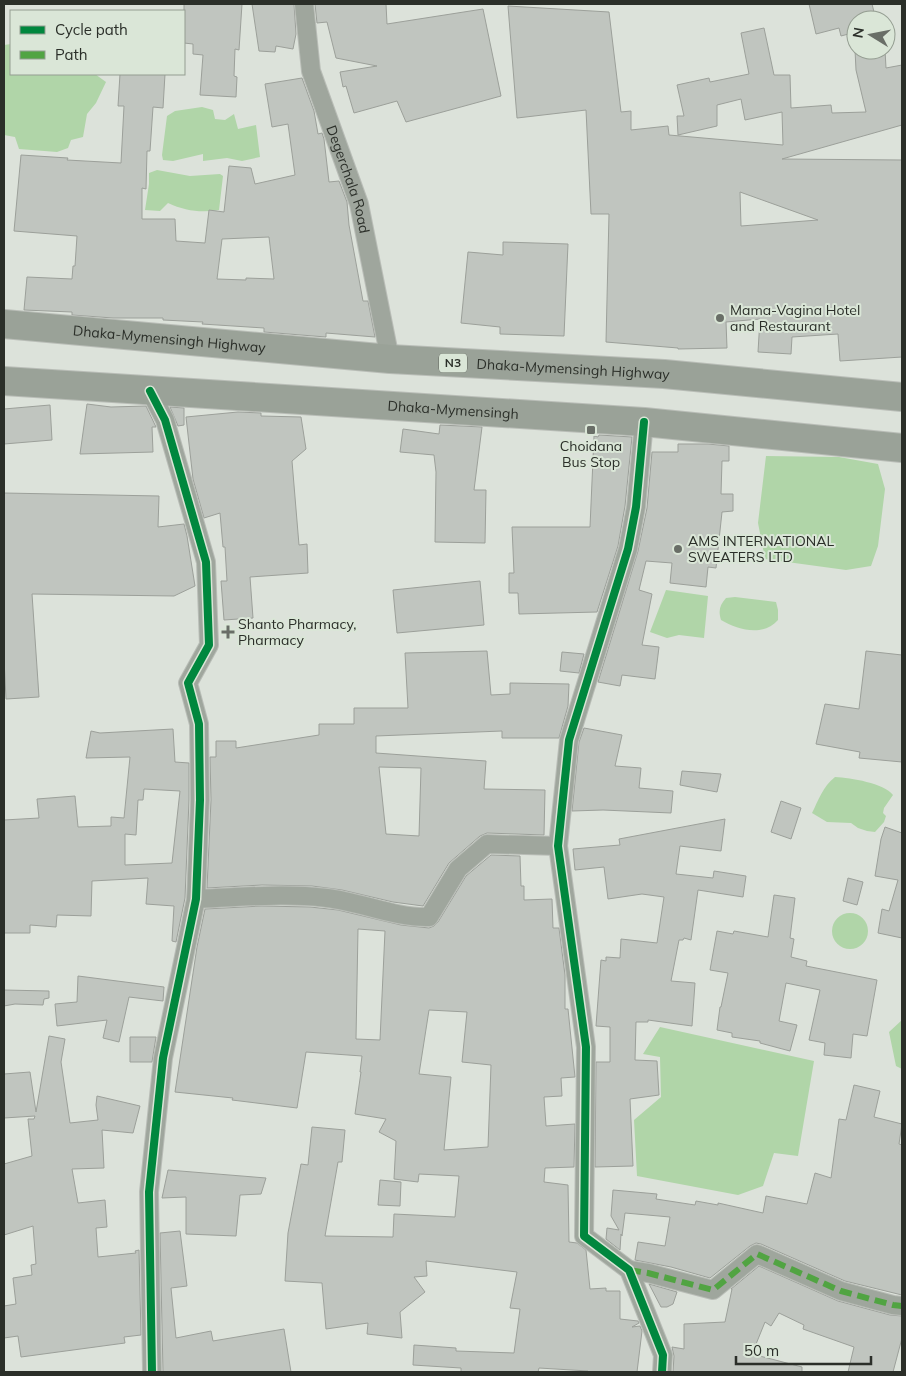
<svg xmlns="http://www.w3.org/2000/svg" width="906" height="1376" font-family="Mulish,sans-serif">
	<rect width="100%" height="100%" fill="#dce2da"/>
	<path fill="#b0d5a8" d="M11 44V74H95L106 82 96 103 87 114 83 137 71 140 68 148 57 152 19 149 15 137 4 135V45Z
		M202 107 213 110 215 119 225 120 234 114 238 129 256 125 260 157 242 161 227 158 203 161V154L173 161 163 160 162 155 167 116 175 111Z
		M157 170 190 176 220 174 223 176 219 210C201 213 185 211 168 203L160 211 145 210 149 184V173Z
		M766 456 839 457 878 464 885 489 878 546 871 566 846 570 765 559 758 523Z
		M666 590 708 596 704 638 679 635 667 638 650 632Z
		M735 597 776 602 778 610V620C763 637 738 630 721 620 718 610 720 605 726 598Z
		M835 777C851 778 884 783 893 795L884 808 883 813 886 816 884 822 875 832 867 831 858 828 851 823 827 822 812 813C818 801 823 786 835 777Z
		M832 931a18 18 0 1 1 36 0a18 18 0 1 1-36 0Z
		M902 1020V1069L896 1066 889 1032Z
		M660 1027 814 1061 798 1156 774 1153 763 1186 738 1195 637 1176 634 1120 661 1097 660 1057 643 1054Z"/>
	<path fill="#c0c5bf" stroke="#9ca09a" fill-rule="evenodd" d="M184 4H242L239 50 235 49 234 76 237 77 236 97 200 95 203 55 193 54V44L184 43Z
		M252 4H294L296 34 293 49 276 46 275 52 259 51Z
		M315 4H386L387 24 483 9 501 96 406 122 397 101 354 113 346 86 343 87 340 72 377 66 336 58 327 22 317 23Z
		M809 4H872L876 20H856V32L841 36 839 28 816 34Z
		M508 6 609 12 621 112 631 111V130L668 126 669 135 783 145 782 112 745 120 741 99 717 105V126L678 135 677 116H684L677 85 709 78 710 82 749 74 741 33 764 28 774 75H790L791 108 831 105 832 113 866 112 856 70 855 50H885L886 68 902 65V125L782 159 902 160V357L840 361 838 334 792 337 791 354 758 352 760 319 726 322 727 348 678 349V348L606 342 609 214H591L586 110 517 118ZM740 192 818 220 741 226Z
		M120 74H165L163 108 153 107 150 151H147L146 189 142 188V219H175L176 241 205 243 209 210 224 212 229 166 251 168 255 184 295 175 288 124 272 127 265 84 302 78 314 111 318 134 322 133 324 139 329 182 339 181 347 202 349 225 363 301H368L375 337 326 333V337L264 332V328L202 324 203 322 163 320V318H113L72 315V312L24 310 27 277 72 279 73 266H75L77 236 14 231 21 155 68 158 67 160 121 163 124 106H118ZM269 237 274 279 246 278V280L217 279 222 239Z
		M503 242 568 244 564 336 500 334V327L461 323 468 252 503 255Z
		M87 404 111 407 146 406 156 427H152L153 452 80 454Z
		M50 405 52 440 4 444V409Z
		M170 407 184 408V425L178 426Z
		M238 412 261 413V416L301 417 306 449 292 461 299 545 307 544 308 573 250 577 253 618 224 620 221 581H227L225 547H223L220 513 204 518 193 479 186 417Z
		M440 425 482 427 474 490H486L485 543 435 542 436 472 434 455 400 452 403 429 439 434Z
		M599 435 632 437 625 506 618 546 597 612 519 614 518 593H509V573H514L512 527H590L594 436 598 437Z
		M678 444H708L729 446V461H722L721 494H733V511L722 512 716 568 708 567 706 587 670 583 672 563 646 561 639 590 652 594 642 645 659 647 655 679 622 675 620 686 598 682 638 551 647 508 652 452H678Z
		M4 493 159 496 158 527 184 524 187 536 195 586 174 596 32 594 39 697 6 699 4 659Z
		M480 581 484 625 397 633 393 590Z
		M487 651 491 695 510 694V683L569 684 568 706 559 738H502V731L376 736V753L486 761 484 789 545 790 544 835 487 833 480 836 449 863 423 906 393 902 342 890 312 886 262 885 207 888 211 800 210 757H216V741H236V748L319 735V724H354V708H408L405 653ZM379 767 421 768 419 836 386 834Z
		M866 651 902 655V762L859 758 860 752 816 744 825 704 859 709Z
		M562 652 584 654 579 673 560 671Z
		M584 728 622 735 615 766 641 768 639 788 673 791 671 813 603 810 572 811 579 742Z
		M173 729 175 762 189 763V800L185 898 176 942 172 941 174 906 146 904 148 878 92 881 91 916 57 915 56 927 30 925V933H4V820L39 818 37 799 75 796 78 827 111 826V817L124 818 130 757 86 758 91 731 100 733ZM144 789 180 791 172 863 125 865V834L136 835 138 800H143Z
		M682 771 721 774 717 792 680 785Z
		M781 801 801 808 791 839 771 832Z
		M725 819 721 851 680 846 676 874 713 878 714 871 746 876 743 897 698 890 691 940 684 938 683 940H679L671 981 695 983 692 1026 648 1020V1022H636L635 1060 657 1061 659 1095 630 1099 633 1166 595 1167 596 1062H610V1027L596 1026 601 960 606 961V957L620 958 621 939 657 943 664 897 642 894 608 899 604 867 575 870 573 849 620 845 619 839Z
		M885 827 902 833V938L878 933 882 909 889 911 898 880 875 876 881 839Z
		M491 855 520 856 521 886H524V900L552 899 553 928H559L565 975V1009H568L575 1077 561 1078 562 1096 544 1097 546 1126 575 1124 574 1167 545 1168 544 1182 568 1185 569 1242 577 1243 586 1250 590 1289 606 1288V1291H620V1319L638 1321 639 1323 632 1327 640 1326 642 1331 637 1372H587L588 1371 539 1368 538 1372H461V1368L413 1365 414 1345 456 1348V1351L514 1353 520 1309 510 1308 517 1272 426 1261 427 1276 414 1277 425 1292 400 1312 402 1338 367 1334 368 1323 326 1329 322 1283 285 1281 288 1233 301 1164 308 1165 312 1127 345 1130 342 1162H338L325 1236 393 1237 394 1214 455 1217 459 1176 419 1174 418 1182 394 1179 396 1141 379 1132 386 1119 355 1114 361 1072H360L362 1056 306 1052 297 1108 232 1100 233 1098 175 1092 197 947 205 909 262 906 310 907 338 910 401 925 429 928 434 926 438 922 466 876ZM358 929 385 931 380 1040 356 1039ZM429 1010 467 1012 462 1062 491 1065 488 1147 444 1150 451 1077 419 1074Z
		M848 878 863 882 857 905 843 901Z
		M774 895 795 898 790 938 794 939 791 957 807 961 806 966 877 980 867 1036 853 1034 851 1058 824 1055 825 1043 809 1040 820 990 786 983 779 1021 797 1025 790 1051 760 1043V1041L732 1037V1033L717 1030 720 1007H721L728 973 710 970 717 931 733 934 734 931 768 937Z
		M78 976 164 987 163 1001 129 997 119 1042 103 1038 107 1020 57 1026 55 1004 77 1002Z
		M4 990 49 991V998L44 999 43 1005 15 1004 4 1006Z
		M49 1036 65 1039 61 1062 70 1123 98 1120 96 1105 97 1096 140 1106 133 1133 102 1130 104 1168 72 1169 78 1203 105 1200 107 1227 96 1228 98 1257 136 1253 135 1251 139 1250 141 1335 124 1337 125 1343 21 1357 18 1336 4 1338V1306L16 1304 13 1278 32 1275 31 1265 36 1264 33 1226 4 1235V1164L32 1156 28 1119H34L35 1116 4 1118V1074L30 1072 36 1112Z
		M130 1037H156L152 1062H130Z
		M854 1085 880 1091 874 1117 902 1124 899 1144 902 1145V1295L845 1281 761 1244 756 1243 750 1246 710 1278 671 1267 635 1260 638 1242 665 1246 670 1217 625 1213 622 1236 621 1234 620 1250 606 1239 607 1228 619 1230 611 1216 613 1190 657 1194 656 1199 695 1205 696 1201 718 1205V1203L763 1213 766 1196 807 1204 815 1173 831 1178 839 1119 846 1120Z
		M168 1170 266 1178 261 1194 240 1195 236 1236 186 1234V1197L162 1198Z
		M380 1180 401 1182 400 1206 378 1205Z
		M180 1231 187 1286 171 1288 176 1338 211 1331 213 1341 284 1329 291 1372H163L160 1233Z
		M759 1266 838 1301 890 1315 902 1316V1338L893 1372H848L854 1347 803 1329 804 1325 779 1313 771 1326 765 1322 752 1354 802 1367V1372H673L674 1356 672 1347 684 1349V1324L725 1322 732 1289H731Z
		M649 1284 677 1292 673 1304 667 1307H661Z"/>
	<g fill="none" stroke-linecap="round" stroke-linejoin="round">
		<g stroke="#b9bdb7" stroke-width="20">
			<g id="street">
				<path id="s1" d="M304 4 311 71 359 204 390 359"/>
				<path d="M150 391 165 420 206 562 209 645 188 683 199 724 200 800 196 899 163 1058 149 1192 152 1372"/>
				<path d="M644 422 636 507 628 549 569 740 558 846 586 1047 584 1236 629 1270 663 1355 662 1372"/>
				<path d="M196 899C240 897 284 893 327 898 361 902 395 918 429 917L458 869 487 844 558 846"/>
				<path d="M629 1270 648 1273 713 1290 757 1254 841 1291 893 1305 902 1306"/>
			</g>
		</g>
		<g stroke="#b9bdb7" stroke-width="30">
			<g id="highway">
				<path id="s2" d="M4 324 390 359 664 374 902 397"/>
				<path id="s3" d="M4 381 644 422 902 448"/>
			</g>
		</g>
		<use href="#street" stroke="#9fa69d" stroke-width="18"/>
		<use href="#highway" stroke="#9aa298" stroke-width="28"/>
		<path stroke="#51a442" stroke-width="6" stroke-dasharray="12 6" stroke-linecap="butt" d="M629 1270 648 1273 713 1290 757 1254 841 1291 893 1305 902 1306"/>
		<g stroke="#dae6d7" stroke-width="11">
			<path id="cycleway" d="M150 391 165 420 206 562 209 645 188 683 199 724 200 800 196 899 163 1058 149 1192 152 1372
				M644 422 636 507 628 549 569 740 558 846 586 1047 584 1236 629 1270 663 1355 662 1372"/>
		</g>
		<use href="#cycleway" stroke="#00873e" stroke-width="8"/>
	</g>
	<g fill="#696e67" stroke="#dae6d7" stroke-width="2">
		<circle cx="720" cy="318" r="5"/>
		<rect x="586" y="425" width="10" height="10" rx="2.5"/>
		<circle cx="678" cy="549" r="5"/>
		<path d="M225.5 624.5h5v5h5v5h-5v5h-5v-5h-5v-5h5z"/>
	</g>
	<g text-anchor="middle" stroke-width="4" stroke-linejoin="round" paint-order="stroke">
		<rect fill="#dae6d7" stroke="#60665d" stroke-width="1" x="439" y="353.5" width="28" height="19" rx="4"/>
		<g font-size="12" font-weight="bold" fill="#2b2f29">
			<text x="453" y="367">N3</text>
		</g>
		<g font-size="14" fill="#2b2f29" stroke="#dae6d7">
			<text dy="5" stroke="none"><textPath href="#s1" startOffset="182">Degerchala Road</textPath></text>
			<text dy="5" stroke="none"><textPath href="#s2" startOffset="166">Dhaka-Mymensingh Highway</textPath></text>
			<text dy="5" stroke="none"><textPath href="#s2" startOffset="571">Dhaka-Mymensingh Highway</textPath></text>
			<text dy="5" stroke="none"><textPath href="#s3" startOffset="450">Dhaka-Mymensingh</textPath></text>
		</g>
		<g font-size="14" fill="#2b2f29" stroke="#dae6d7" text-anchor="start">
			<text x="730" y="315">Mama-Vagina Hotel<tspan x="730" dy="16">and Restaurant</tspan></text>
			<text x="591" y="451" text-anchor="middle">Choidana<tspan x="591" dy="16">Bus Stop</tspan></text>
			<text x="688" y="546">AMS INTERNATIONAL<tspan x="688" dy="16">SWEATERS LTD</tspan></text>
			<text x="238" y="629">Shanto Pharmacy,<tspan x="238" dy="16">Pharmacy</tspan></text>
		</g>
	</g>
	<rect width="906" height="1376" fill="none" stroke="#2b2f29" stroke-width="10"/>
	<rect x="10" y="10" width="175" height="65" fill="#dae6d7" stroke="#949d91"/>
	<rect x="20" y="26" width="25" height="8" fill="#00873e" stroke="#949d91"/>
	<text x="55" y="35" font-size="15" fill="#2b2f29">Cycle path</text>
	<rect x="20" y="51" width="25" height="8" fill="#51a442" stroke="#949d91"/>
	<text x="55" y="60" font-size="15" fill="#2b2f29">Path</text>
	<g transform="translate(871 35) rotate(280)"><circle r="24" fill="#dae6d7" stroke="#949d91"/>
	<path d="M0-4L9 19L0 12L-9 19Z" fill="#696e67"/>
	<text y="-8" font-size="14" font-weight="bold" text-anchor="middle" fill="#2b2f29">N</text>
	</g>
	<path d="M736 1356v8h135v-8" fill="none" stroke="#2b2f29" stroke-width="2.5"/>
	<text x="744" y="1356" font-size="15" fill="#2b2f29" stroke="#dae6d7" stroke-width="4" paint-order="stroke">50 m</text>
</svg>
